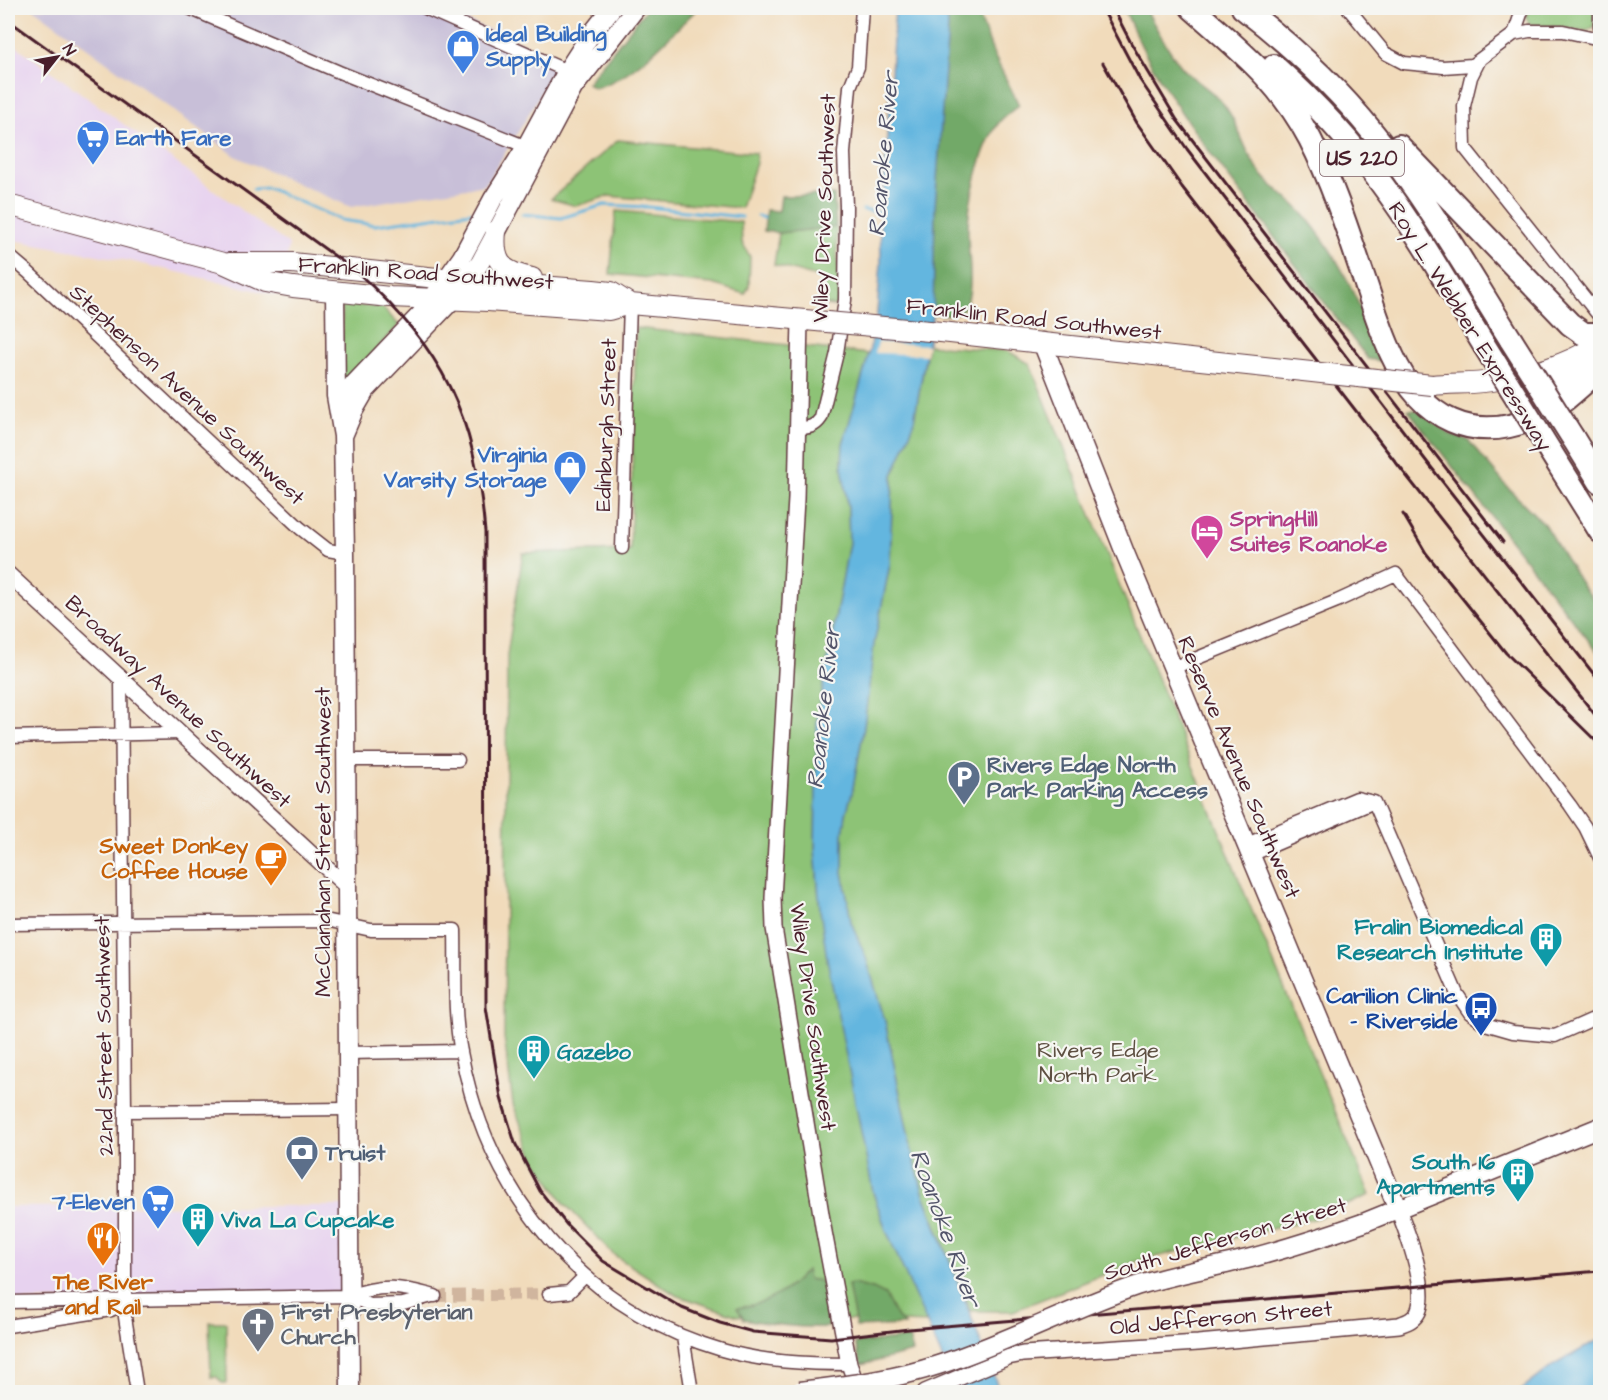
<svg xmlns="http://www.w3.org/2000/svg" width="1608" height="1400" font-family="'Architects Daughter',sans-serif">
	<rect width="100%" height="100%" fill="#f6f6f2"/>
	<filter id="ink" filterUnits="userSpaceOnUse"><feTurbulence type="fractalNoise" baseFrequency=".0167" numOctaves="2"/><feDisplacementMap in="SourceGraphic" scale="12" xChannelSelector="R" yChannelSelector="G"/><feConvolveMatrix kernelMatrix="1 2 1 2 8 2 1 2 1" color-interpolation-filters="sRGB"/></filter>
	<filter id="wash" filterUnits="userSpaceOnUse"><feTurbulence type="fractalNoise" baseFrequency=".008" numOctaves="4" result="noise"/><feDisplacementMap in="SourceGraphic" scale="24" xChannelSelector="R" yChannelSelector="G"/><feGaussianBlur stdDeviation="1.35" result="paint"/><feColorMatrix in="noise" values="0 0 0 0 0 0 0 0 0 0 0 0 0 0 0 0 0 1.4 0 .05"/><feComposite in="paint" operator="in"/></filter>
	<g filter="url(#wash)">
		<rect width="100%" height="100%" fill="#f1dbbb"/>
		<path fill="#e7d2ef" d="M8 40 289 245 280 296 130 261 8 239Z
			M348 1206 349 1296 8 1301V1207Z"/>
		<path fill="#c8bfd8" d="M33 8H437L560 59 523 124 485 185 351 207 237 157Z"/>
		<path fill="#8dc376" stroke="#6c7150" stroke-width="1.5" d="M1530 8H1595L1594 27 1587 31 1529 24 1526 17Z
			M618 140 756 153V163L741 208 608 196 576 206 551 199Z
			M616 211 741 222 742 242 750 257 749 286 745 294 712 284 610 274Z
			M836 227 840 307 821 304 824 279 774 265 779 233Z
			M342 305 382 307 399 325 343 386Z
			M636 328 869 354 843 444 842 466 848 507 849 543 817 720 815 849 820 910 873 1192 886 1230 927 1323 738 1316 676 1295 614 1255 565 1204 534 1158 513 1104 504 1037 507 655 523 553 630 550Z
			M928 345 1008 351 1030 364 1233 865 1370 1195 1317 1218 1135 1262 1013 1311H970L923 1192 911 1148 885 1021 866 958 851 922 843 872V835L846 814 852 793 864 727 874 644 890 564 893 475 913 426Z
			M209 1322H226L227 1383H222L217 1377H211Z"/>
		<path fill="#72a967" stroke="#5e6449" stroke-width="1.5" d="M647 8H698C671 35 631 80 594 88L587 83Z
			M947 8H976L994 55 1019 105C1013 110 1006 115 1001 120 981 144 967 204 968 235 968 252 975 295 964 308 956 317 944 315 933 314L935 207 948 27Z
			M1124 8H1145C1156 27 1167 49 1181 66 1191 79 1208 87 1219 99 1239 120 1242 149 1259 171 1271 188 1291 199 1305 216 1342 259 1362 308 1381 361L1368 359C1327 306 1286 253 1246 200 1200 140 1152 78 1124 8Z
			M834 195 836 227 779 233 764 231 766 210 779 211 781 196Z
			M1408 410H1416L1450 434 1468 440 1509 489 1544 524 1583 587 1600 606V655Z
			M806 1270 808 1279 821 1281 829 1327C800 1328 772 1325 744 1319L737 1308C766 1304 787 1293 806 1270Z
			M853 1284 873 1289 885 1295 897 1318 905 1325 856 1327 848 1285Z
			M909 1338 913 1352 861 1365 855 1343Z"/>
		<path fill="#63b6df" stroke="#566a85" stroke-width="1.5" d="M895 8H947L948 27 935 207 933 314 913 426 893 475 890 564 874 644 864 727 852 793 846 814 843 835V872L851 922 866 958 885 1021 911 1148 923 1192 1000 1392H957L886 1230 873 1192 827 959 820 910 815 849 817 720 849 543 848 507 842 466 843 444 865 368 876 324 881 263 880 212 883 202Z
			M1600 1339V1392H1519L1554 1365Z"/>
		<path fill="#f1dbbb" d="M878 342 928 345 926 355 875 353Z"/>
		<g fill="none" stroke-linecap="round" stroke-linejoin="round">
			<path stroke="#63b6df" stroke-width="3" d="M253 189 268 188 341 220 375 225 471 212
				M863 210 882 213
				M522 214 561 218 604 205 648 207 742 217
				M757 216 764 218"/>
		</g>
	</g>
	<g filter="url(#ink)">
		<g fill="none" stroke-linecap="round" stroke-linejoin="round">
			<path stroke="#d0b59e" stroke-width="12" stroke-dasharray="12 6" stroke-linecap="butt" d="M435 1296 549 1294"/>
			<g stroke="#633b41" stroke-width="15">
				<path id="minor" d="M189 8 339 72 532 149
					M425 8 567 71 572 76
					M1348 8 1385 53 1404 63 1425 65 1443 67 1472 65 1514 34 1529 31H1563L1600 39
					M1600 8V27
					M1514 34 1523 8
					M1479 61 1471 77 1464 106 1465 148 1600 317
					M8 255 28 272 300 528 328 550 345 553
					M798 428C808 428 815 427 821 418L837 353 845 300 846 207 844 153 850 87 858 67 862 8
					M622 548 630 304
					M1173 668 1337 601 1396 574 1570 805 1585 827 1600 858
					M121 678 125 1111V1317L137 1392
					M8 737 180 733
					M345 760H458
					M1374 802 1457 994 1470 1013 1485 1024 1513 1032 1555 1036 1600 1016
					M1247 844 1357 798 1374 802
					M1251 855 1374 802
					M8 924 330 921 371 930H455C456 970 453 1013 461 1052 488 1195 582 1309 722 1350 763 1362 806 1364 849 1364
					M347 1053 461 1051
					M125 1111 348 1109
					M549 1294 569 1292 585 1276
					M349 1296 370 1305 403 1304 432 1296
					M8 1302 349 1296C382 1283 402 1287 435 1296
					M8 1326 111 1310 121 1305 126 1299
					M683 1337 692 1392"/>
			</g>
			<g stroke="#633b41" stroke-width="18">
				<path id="tertiary" d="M800 320 796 499 773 898 774 928 824 1232 849 1364 859 1392
					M8 574 346 886
					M925 1392 1008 1357 1023 1354 1198 1343 1399 1325C1407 1322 1414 1320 1418 1312 1429 1289 1407 1232 1398 1209"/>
			</g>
			<g stroke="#633b41" stroke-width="21">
				<path id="secondary" d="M335 293 336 396 343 436 345 553 350 1392
					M1042 342 1125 553 1398 1209
					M345 416 346 396 354 384 423 312 462 257 493 199 526 147 567 71 589 37 612 8
					M343 436 354 410 365 391 453 299 480 263 573 88 636 8
					M1363 1223 1600 1127"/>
			</g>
			<g stroke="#633b41" stroke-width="22">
				<path id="primary" d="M8 205 223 263 265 282 293 287 390 297 488 301 609 310 630 304 827 322
					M496 231C493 263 501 271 532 278
					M229 263H292L447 279 593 290 611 292 630 304
					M941 332 1154 355
					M1432 385C1452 383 1473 384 1492 381 1532 375 1566 365 1600 344
					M1527 388 1565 379 1600 362"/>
			</g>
			<g stroke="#633b41" stroke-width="26">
				<path id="motorway" d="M1192 8C1239 50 1279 80 1310 139 1331 180 1346 225 1361 270 1371 298 1379 328 1392 355 1421 419 1473 446 1539 416 1560 407 1582 384 1600 369
					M1243 8C1291 45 1336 86 1374 134 1426 198 1467 270 1511 340
					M1274 66C1313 101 1350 140 1381 183 1419 234 1451 291 1484 345
					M1399 146 1570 324 1584 334H1600
					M1573 438 1600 482
					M1550 451 1600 531"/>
			</g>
			<use href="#minor" stroke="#fff" stroke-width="12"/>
			<use href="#tertiary" stroke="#fff" stroke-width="15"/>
			<use href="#secondary" stroke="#fff" stroke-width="18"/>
			<use href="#primary" stroke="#fff" stroke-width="20"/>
			<use href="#motorway" stroke="#fff" stroke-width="22"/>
			<path stroke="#4a1f2b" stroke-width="3" d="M1102 8 1140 80 1187 149 1427 462 1600 682
				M1113 8 1131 43 1177 120 1503 542
				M8 20 357 272C444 350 475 415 485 532L486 1007 501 1098 515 1143 540 1191 567 1225 603 1261 682 1308 720 1323 753 1332 831 1338 909 1329 1600 1271
				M1103 63 1137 123 1182 187 1398 465 1600 721
				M1403 514 1426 553 1506 653 1600 745"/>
			<g stroke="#633b41" stroke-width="21" stroke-linecap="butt">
				<path id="secondary-bridge" d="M800 1391C846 1385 894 1380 938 1365 1006 1343 1069 1309 1136 1286 1174 1274 1212 1268 1251 1258 1289 1248 1326 1236 1363 1223"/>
			</g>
			<g stroke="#633b41" stroke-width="22" stroke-linecap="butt">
				<path id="primary-bridge" d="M827 322 941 332
					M1154 355 1432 385"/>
			</g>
			<g stroke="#633b41" stroke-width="26" stroke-linecap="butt">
				<path id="motorway-bridge" d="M1511 340 1573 438
					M1484 345 1550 451"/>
			</g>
			<use href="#secondary-bridge" stroke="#fff" stroke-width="18"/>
			<use href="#primary-bridge" stroke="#fff" stroke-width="20"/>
			<use href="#motorway-bridge" stroke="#fff" stroke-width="22"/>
		</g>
	</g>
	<defs>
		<g id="shop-pin" transform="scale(1.725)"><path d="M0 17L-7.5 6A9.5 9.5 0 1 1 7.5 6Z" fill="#3f7fe0" stroke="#f6f6f2"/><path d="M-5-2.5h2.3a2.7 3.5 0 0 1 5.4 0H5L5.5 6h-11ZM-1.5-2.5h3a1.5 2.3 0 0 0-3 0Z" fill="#fff"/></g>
		<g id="supermarket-pin" transform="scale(1.725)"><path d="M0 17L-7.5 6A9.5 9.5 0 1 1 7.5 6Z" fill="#3f7fe0" stroke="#f6f6f2"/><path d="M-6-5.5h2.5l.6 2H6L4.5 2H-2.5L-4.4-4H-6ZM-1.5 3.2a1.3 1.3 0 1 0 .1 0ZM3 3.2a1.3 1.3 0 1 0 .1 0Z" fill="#fff"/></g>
		<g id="hotel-pin" transform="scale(1.725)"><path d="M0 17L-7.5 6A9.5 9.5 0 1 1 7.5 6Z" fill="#d1479c" stroke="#f6f6f2"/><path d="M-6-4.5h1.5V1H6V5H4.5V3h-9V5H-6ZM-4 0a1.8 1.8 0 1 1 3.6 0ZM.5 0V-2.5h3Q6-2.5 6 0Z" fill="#fff"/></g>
		<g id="parking-pin" transform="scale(1.725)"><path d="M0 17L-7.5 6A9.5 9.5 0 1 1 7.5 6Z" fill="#5c6f8a" stroke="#f6f6f2"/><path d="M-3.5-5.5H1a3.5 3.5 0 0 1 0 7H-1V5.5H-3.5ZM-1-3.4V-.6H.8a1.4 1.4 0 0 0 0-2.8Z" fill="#fff"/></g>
		<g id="cafe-pin" transform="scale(1.725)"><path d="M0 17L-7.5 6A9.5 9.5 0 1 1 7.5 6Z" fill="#e8710a" stroke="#f6f6f2"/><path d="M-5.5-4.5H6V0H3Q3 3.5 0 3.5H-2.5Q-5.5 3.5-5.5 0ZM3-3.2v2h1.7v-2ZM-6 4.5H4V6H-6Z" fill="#fff"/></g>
		<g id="building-pin" transform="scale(1.725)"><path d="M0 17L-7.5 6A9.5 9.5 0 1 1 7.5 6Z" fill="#0f9aa8" stroke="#f6f6f2"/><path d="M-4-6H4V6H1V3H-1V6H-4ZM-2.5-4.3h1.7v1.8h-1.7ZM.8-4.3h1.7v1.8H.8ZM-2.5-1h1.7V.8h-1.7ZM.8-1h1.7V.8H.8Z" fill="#fff"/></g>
		<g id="bus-pin" transform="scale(1.725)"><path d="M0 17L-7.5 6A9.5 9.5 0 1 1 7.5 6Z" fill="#1a4fb4" stroke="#f6f6f2"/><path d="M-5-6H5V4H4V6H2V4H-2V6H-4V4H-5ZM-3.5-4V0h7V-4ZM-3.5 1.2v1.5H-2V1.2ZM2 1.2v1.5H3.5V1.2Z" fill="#fff"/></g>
		<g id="bank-pin" transform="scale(1.725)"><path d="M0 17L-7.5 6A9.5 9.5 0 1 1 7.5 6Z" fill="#5c6f8a" stroke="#f6f6f2"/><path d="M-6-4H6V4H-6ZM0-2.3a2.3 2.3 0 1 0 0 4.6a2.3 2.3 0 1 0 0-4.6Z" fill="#fff"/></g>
		<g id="restaurant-pin" transform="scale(1.725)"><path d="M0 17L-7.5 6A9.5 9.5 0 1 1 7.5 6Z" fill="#e8710a" stroke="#f6f6f2"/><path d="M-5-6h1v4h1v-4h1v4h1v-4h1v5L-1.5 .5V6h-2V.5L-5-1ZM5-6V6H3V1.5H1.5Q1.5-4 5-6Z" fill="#fff"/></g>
		<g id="church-pin" transform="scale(1.725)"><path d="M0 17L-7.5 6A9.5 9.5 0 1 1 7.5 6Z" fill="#6b7280" stroke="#f6f6f2"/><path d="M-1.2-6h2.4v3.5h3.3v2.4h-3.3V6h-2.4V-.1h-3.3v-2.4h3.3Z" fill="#fff"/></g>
	</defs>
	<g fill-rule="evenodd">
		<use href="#shop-pin" x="463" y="46"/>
		<use href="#supermarket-pin" x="93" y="137"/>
		<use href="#shop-pin" x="570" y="467"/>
		<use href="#hotel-pin" x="1207" y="531"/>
		<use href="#parking-pin" x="964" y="777"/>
		<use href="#cafe-pin" x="271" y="858"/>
		<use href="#building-pin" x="1546" y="939"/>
		<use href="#bus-pin" x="1481" y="1008"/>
		<use href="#building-pin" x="534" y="1051"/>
		<use href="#bank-pin" x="302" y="1152"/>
		<use href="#building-pin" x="1518" y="1174"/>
		<use href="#supermarket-pin" x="158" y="1201"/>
		<use href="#building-pin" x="198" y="1219"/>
		<use href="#restaurant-pin" x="103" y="1238"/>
		<use href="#church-pin" x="258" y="1324"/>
	</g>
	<g text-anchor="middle" stroke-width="4.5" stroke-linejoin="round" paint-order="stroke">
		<rect fill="#f6f6f2" stroke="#7e6067" stroke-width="1.5" x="1320" y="140" width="84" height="36" rx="4.5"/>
		<g font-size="21" font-weight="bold" fill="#4a1f2b">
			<text x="1362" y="165">US 220</text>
		</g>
		<g font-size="22" font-weight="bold" fill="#366cbe" stroke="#f6f6f2" text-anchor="start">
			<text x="486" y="41">Ideal Building<tspan x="486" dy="25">Supply</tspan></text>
			<text x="116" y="145">Earth Fare</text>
			<text x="547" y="462" text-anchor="end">Virginia<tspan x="547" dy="25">Varsity Storage</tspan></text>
			<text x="135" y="1209" text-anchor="end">7-Eleven</text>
		</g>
		<g font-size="22" fill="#4a1f2b" stroke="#f6f6f2">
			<text transform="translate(823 208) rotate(-88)" y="8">Wiley Drive Southwest</text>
			<text transform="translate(426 272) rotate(4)" y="8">Franklin Road Southwest</text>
			<text transform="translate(1034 318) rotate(6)" y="8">Franklin Road Southwest</text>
			<text transform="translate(1471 326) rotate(58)" y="8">Roy L. Webber Expressway</text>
			<text transform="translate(188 394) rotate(43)" y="8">Stephenson Avenue Southwest</text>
			<text transform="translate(605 425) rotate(-88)" y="8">Edinburgh Street</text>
			<text transform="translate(179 701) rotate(43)" y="8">Broadway Avenue Southwest</text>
			<text transform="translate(1240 767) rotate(67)" y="8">Reserve Avenue Southwest</text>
			<text transform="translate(322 842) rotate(-90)" y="8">McClanahan Street Southwest</text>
			<text transform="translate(814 1017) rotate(82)" y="8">Wiley Drive Southwest</text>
			<text transform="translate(103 1036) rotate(-91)" y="8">22nd Street Southwest</text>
			<text transform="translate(1225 1238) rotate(-16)" y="8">South Jefferson Street</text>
			<text transform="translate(1221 1317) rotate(-5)" y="8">Old Jefferson Street</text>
		</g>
		<g font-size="22" font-weight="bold" fill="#b23c85" stroke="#f6f6f2" text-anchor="start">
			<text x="1230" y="526">SpringHill<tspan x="1230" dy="25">Suites Roanoke</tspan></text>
		</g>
		<g font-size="22" font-weight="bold" fill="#4e5e75" stroke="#f6f6f2" text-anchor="start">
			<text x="987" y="772">Rivers Edge North<tspan x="987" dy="25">Park Parking Access</tspan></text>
			<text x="325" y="1160">Truist</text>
		</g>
		<g font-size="22" font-weight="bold" fill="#c56008" stroke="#f6f6f2" text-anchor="end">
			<text x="248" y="853">Sweet Donkey<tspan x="248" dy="25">Coffee House</tspan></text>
			<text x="103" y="1289" text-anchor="middle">The River<tspan x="103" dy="25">and Rail</tspan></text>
		</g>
		<g font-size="22" font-weight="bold" fill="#0d838f" stroke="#f6f6f2" text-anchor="end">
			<text x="1523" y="934">Fralin Biomedical<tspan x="1523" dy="25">Research Institute</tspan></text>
			<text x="557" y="1059" text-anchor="start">Gazebo</text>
			<text x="1495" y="1169">South 16<tspan x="1495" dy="25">Apartments</tspan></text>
			<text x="221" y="1227" text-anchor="start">Viva La Cupcake</text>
		</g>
		<g font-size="22" font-weight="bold" fill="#164399" stroke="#f6f6f2" text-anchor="end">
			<text x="1458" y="1003">Carilion Clinic<tspan x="1458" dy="25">- Riverside</tspan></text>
		</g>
		<g font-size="22" fill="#5e5042" stroke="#f6f6f2">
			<text x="1098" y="1057">Rivers Edge<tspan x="1098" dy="25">North Park</tspan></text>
		</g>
		<g font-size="22" font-weight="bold" fill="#5b616d" stroke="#f6f6f2" text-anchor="start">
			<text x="281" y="1319">First Presbyterian<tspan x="281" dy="25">Church</tspan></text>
		</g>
		<g font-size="24" font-style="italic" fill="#53546a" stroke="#f6f6f2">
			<text transform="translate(883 154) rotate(-85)" y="8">Roanoke River</text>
			<text transform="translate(823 706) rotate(-84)" y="8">Roanoke River</text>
			<text transform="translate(946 1228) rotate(70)" y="8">Roanoke River</text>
		</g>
	</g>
	<rect width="1608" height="1400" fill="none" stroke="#f6f6f2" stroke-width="30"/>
	<g transform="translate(57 57) rotate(59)" stroke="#f6f6f2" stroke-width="4.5" paint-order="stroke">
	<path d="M0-4.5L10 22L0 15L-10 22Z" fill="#4a1f2b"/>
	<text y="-9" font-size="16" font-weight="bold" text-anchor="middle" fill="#4a1f2b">N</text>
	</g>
</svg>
